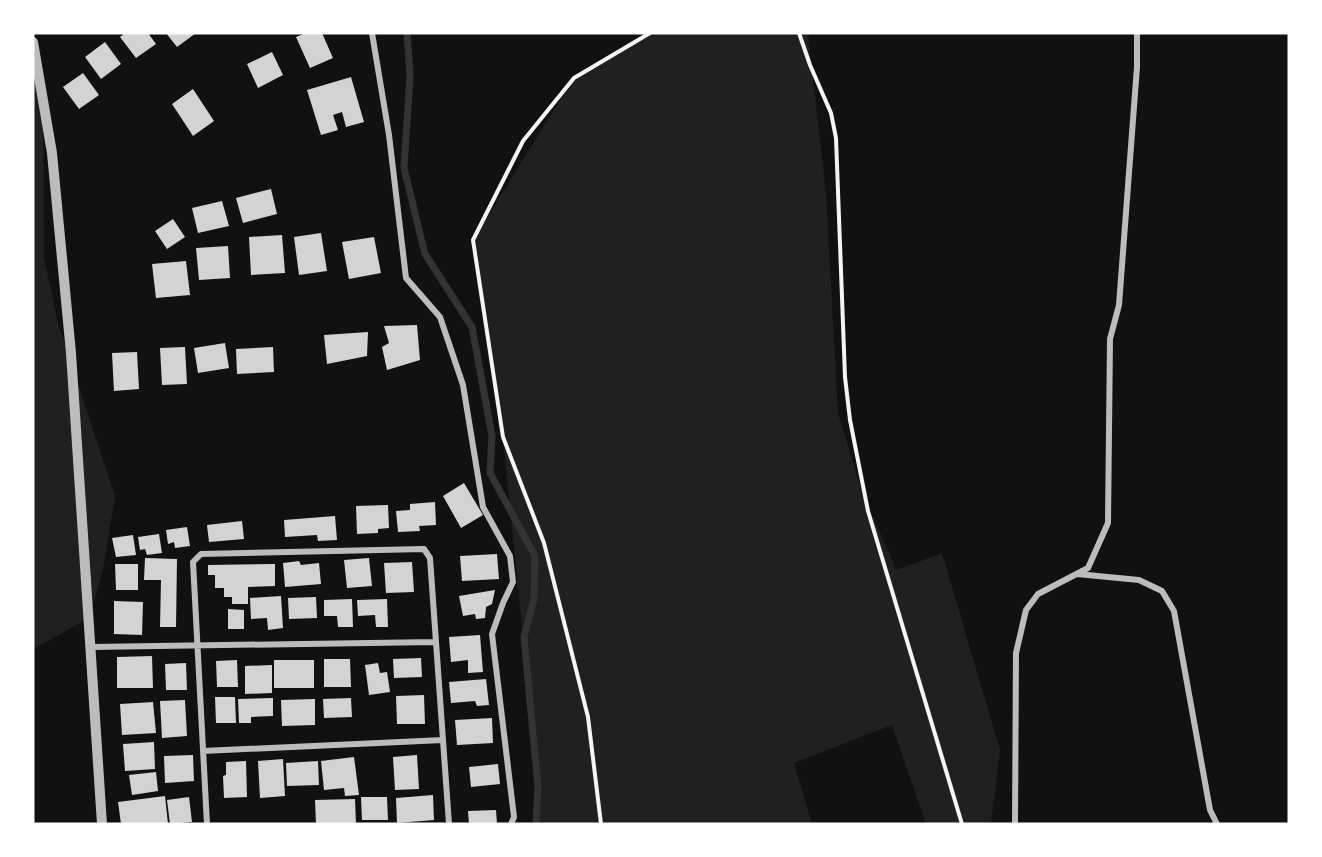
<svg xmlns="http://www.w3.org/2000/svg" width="1322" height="857" font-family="'Times New Roman',serif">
	<rect width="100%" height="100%" fill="#111"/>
	<path fill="#202020" d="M650 33H808L826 193 838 413 864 498 897 570 942 553 1000 750 991 824H926L892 725 794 763 812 824H537L538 787 503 438 473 240 574 78Z
		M33 59 43 94 44 257 58 324 115 496 103 569 89 618 33 649Z"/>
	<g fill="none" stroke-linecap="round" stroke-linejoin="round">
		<path stroke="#333" stroke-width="7" d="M407 33 410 76 404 168 425 254 472 327 492 436 490 473 535 556 534 599 524 637 538 787 536 824"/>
	</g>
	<path fill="#d3d3d3" d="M125 33H148L156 44 136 58 120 37Z
		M166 33H196L177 47Z
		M306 33H322L333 58 310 68 296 37Z
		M105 42 121 64 101 79 85 57Z
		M272 52 283 75 258 88 247 64Z
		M83 73 99 95 79 109 63 87Z
		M351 77 364 122 346 127 342 112 333 115 338 130 321 135 307 90Z
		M193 89 214 121 193 136 172 104Z
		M271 189 277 214 243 223 236 198Z
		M222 201 229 226 198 233 192 208Z
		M173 219 185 237 167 249 155 231Z
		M321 233 327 271 299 275 294 237Z
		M282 235 285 273 251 275 249 237Z
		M374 237 381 273 349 279 342 242Z
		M228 246 230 278 199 280 196 248Z
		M186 261 190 295 156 298 152 264Z
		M417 325 420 360 387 370 382 347 389 343 384 326Z
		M368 332 367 356 327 364 324 335Z
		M225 343 229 368 198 373 194 348Z
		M185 347 187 384 162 385 160 348Z
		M273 347 274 372 237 374 236 349Z
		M137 352 139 389 114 391 112 353Z
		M464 483 483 515 461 528 443 496Z
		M435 502 436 525 419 526 420 531 398 532 396 511 410 510V504Z
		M388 505 389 528 378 529V533L357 534 356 506Z
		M335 516 337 540 318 541 317 535 285 537 284 520Z
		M242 521 244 539 209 542 207 525Z
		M187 527 190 546 175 548 174 542 168 544 166 530Z
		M159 534 162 553 147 555 145 549 140 550 138 537Z
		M133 535 136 555 116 557 112 538Z
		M497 554 499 579 462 581 460 556Z
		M145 558 177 559 176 627H160L161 580H144Z
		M369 558 372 586 347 588 344 560Z
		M299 561 301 565 319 563 321 584 285 587 283 563Z
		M412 562 414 592 386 593 384 563Z
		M115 564H138V590H116Z
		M275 564V586L248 587V604H232V597H224V588H215V575H208V565Z
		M495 590 492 604 486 607 485 618 476 619 475 614 463 616 459 596Z
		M281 596 283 628 268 630 267 618 251 619 250 598Z
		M316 597 317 618 289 619 288 598Z
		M352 599 353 627H338L337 616H324V600Z
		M387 599 388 627H376L375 615 358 616 357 600Z
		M114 601 143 602 142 635 114 634Z
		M228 609 244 610V629H228Z
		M480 635 483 672 468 673V660L451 662 449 637Z
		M152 656 153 688H117V657Z
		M421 658 422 677 394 678 393 659Z
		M324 659H350L351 687H324Z
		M237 660 238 687H217L216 661Z
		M274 660H314V688H274Z
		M186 663 187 690H166L165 664Z
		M378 663 380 673 387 672 390 692 369 695 365 665Z
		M272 665V693L245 694V666Z
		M486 679 489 705 477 706 475 701 451 703 449 682Z
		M424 695 425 724H397L396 696Z
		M215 697H235L236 723H216Z
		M273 698V716L251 717V723H239L238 699Z
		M351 698 352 717 324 718 323 699Z
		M315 699V725L282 726 281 700Z
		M185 700 187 736 162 738 160 701Z
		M153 702 156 733 122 735 120 704Z
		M492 718 493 743 457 745 455 720Z
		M154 742 155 769 125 771 123 744Z
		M193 755 194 781 165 783 164 756Z
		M417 755 419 789 395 790 393 757Z
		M354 757 359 795 345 796 344 788 324 790 321 761Z
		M283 759 285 796 260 798 258 761Z
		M246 761 247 797 224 798 223 776 226 775V762Z
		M318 761 319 785 287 786 286 763Z
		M498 764 500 784 471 787 469 767Z
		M156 772 158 791 132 795 129 775Z
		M433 795 434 820 397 823 396 798Z
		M165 796 168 824H121L118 802Z
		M189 797 192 822 170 824 167 800Z
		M361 797H387L388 820H362Z
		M355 799 356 824H316L315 800Z
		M496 810 497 824H469L468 811Z"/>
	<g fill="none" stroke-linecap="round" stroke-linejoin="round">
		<path stroke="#f5f5f5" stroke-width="4" d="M799 33 810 65 831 113 836 138 845 377 850 420 868 511 962 824
			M601 824 588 717 544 543 503 437 473 240 523 141 574 78 650 33"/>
		<path stroke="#bcbcbc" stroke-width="6" d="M372 33 389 135 406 278 440 317 463 385 483 507 510 556 513 582 503 603 492 634 514 817 511 824
			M1077 574 1139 580 1162 591 1174 611 1210 810 1217 824
			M91 647 436 642
			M203 751 443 740
			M207 824 193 562 201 554 424 549 430 558 449 824
			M1015 824 1016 653 1026 610 1038 594 1088 568 1108 523 1110 339 1119 305 1137 67V33"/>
		<path stroke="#bcbcbc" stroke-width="10" d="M33 42 52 153 71 353 102 824"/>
	</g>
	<rect width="1322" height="857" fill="none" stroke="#ffffff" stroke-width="69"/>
</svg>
